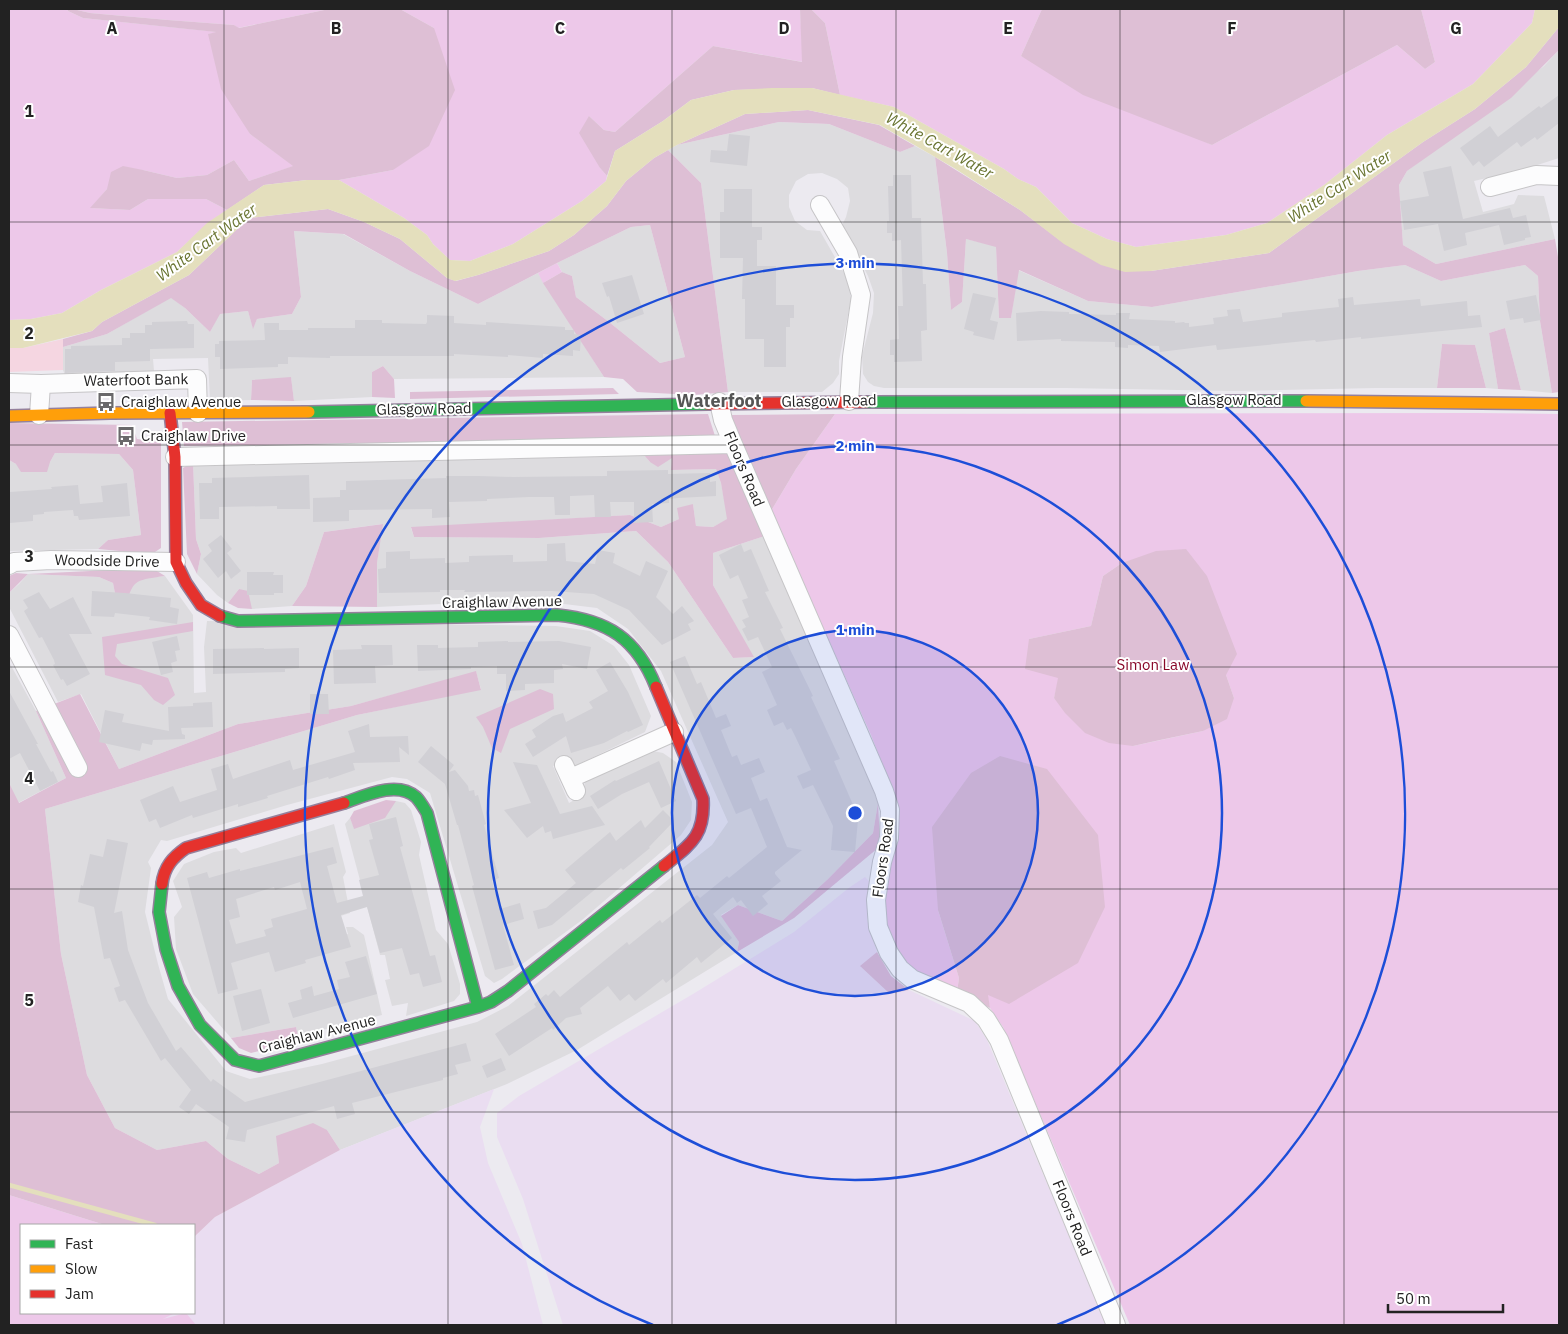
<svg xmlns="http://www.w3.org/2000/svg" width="1568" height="1334" font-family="'IBM Plex Sans',sans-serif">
	<rect width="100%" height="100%" fill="#eceaf0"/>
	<path fill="#dddcdf" d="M1559 50V158L1525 169 1474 181 1483 212 1514 204 1518 195 1544 196 1555 239 1436 264 1403 245 1399 185 1407 171 1544 66Z
		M779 122 829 124 900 152 915 146 935 157 947 253 951 310 962 302 966 239 996 246 999 318H1011L1018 270 1088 301 1152 307 1358 271 1405 265 1441 281 1525 265 1538 276 1540 321 1552 393 1521 390 1505 328 1489 333 1498 389 1486 388 1475 345 1442 344 1437 388H1375L1234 391 1066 388H884L874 386 868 382 863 374 862 356 873 313 874 293 868 276 842 225 846 217 850 201 848 188 837 179 822 173 808 174 796 181 789 195V207L795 221 807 230 820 231 848 280 851 299 839 361V374L833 383 822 392H728L701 183 668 150 677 145Z
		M650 225 685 357 660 363 609 322 576 297 572 276 562 272 557 263 631 227Z
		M294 231 343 234 410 271 478 304 538 273 604 377 394 379 383 366 372 372V397L294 401 291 378 252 380 251 400 210 401 208 358 153 359 154 371 65 375 63 370V347L107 334 171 297 185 308 210 332 219 314 248 311 253 328 257 319 292 314 301 297Z
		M55 453 119 454 133 470 141 535 108 540 98 549 9 551V460L16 464 50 462Z
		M643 454 650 462 672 458 671 470 716 469 721 483 728 519 713 527 696 526 693 504 679 519 661 527 630 515 411 528 414 537 539 538 636 531 668 562 733 658 753 657 713 585V553L765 536 841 703 878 803 873 833 828 879 782 921 738 905 721 915 739 942 737 952 577 1050 507 1084 340 1150 327 1130 277 1136 279 1163 259 1174 228 1159 206 1141 157 1150 115 1128 87 1075 61 954 45 809 357 715 481 689 476 672 351 706 238 724 119 769 81 694 58 702 9 607V593L19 584 28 574 99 577 113 583 118 609 132 586 139 579 165 576 193 615 194 693 206 692 204 647 207 621 556 626 590 631 614 646 629 665 651 716 645 732 575 766 570 757 553 766 569 803 583 795 585 781 653 751 663 753 676 762 692 802 691 820 681 835 582 920 502 979 494 983 485 976 430 793 407 779 392 777 287 805 167 841 161 840 148 862 151 868 145 912 158 964 168 999 226 1071 250 1079 322 1064 477 1022 508 1006 712 845 728 822 661 671 628 629 597 608 556 603H462L377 607V563L382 524 324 532 306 586 292 606 252 609 239 589 228 603 217 595 197 574 201 554 196 539 193 462Z
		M9 662 36 711 66 778 18 803 9 784Z
		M396 801 405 803 411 810 421 842 419 855 436 930 448 944 460 984V994L454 1001 406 1016 408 1003 392 1006 385 980 390 979 385 955H380L345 824 350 818 354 828Z
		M334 824 346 872 343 877 350 913 318 923 291 950 348 934 346 927H353L364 935 382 1015 298 1036 296 1027 231 1038 193 994 176 949 174 917 182 907 173 881 184 864 214 852 236 848 241 853Z"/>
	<path fill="#eaddf1" d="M865 877 872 884 867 920 877 952 861 967 890 994 909 990 975 1021 987 1040 1106 1325H563L523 1199 497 1137V1113L519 1096 693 994 794 932 850 887Z
		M494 1089 480 1127 488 1163 522 1244 543 1325H9V1321L58 1313 158 1321 175 1313H194V1266L196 1259 194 1256V1237L215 1217 340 1150Z"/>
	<path fill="#edc8e9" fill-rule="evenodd" d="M9 9H67L68 11 83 18 218 32 209 34 250 134 294 166 249 181 234 160 207 175 177 178 143 170 107 189 91 208 130 210 148 199H206L227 210 208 223 177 252 101 290 62 313 31 319 9 320Z
		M73 9H329L238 28 234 25 168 20 90 13Z
		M400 9H800L803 62 713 46 615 132 604 130 589 116 600 168 607 176 606 181 582 201 513 244 470 261 450 260 433 244 427 235 404 218 339 180 393 170 434 28Z
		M811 9H1042L1021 56 1212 145 1397 45 1425 69 1435 62 1421 9H1535L1532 23 1473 84 1387 135 1324 185 1267 223 1226 235 1136 247 1107 239 1072 223 1036 187 1018 179 1004 169 894 107 840 95 825 23Z
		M557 263 562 272 543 283 538 273Z
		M1475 413 1559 414V1325H1130L1003 1027 990 1008 987 994 938 910 959 978 957 992 910 968 900 955 884 923 883 901 898 832V804L871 735 771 511 796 469 835 414ZM1122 563 1226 675 1234 698 1203 731 1133 746 1054 698 1059 678 1029 639 1091 626 1103 576Z
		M9 1195 105 1225H21V1313H175L163 1319 186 1313 196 1325H9Z"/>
	<path fill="#debfd5" d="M67 9H73L90 13 168 20 234 25 239 28 329 9H400L434 28 455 90 429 146 393 170 339 180H307L264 185 227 210 206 199H148L130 210 90 208 107 189 111 172 123 166 143 170 177 178 207 175 234 160 249 181 293 166 250 134 221 89 208 34 216 32 83 18 68 11Z
		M800 9H811L825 23 840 95 812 88 734 90 691 100 663 121 615 151 607 176 600 168 579 133 589 116 604 130 615 132 713 46 802 62Z
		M1042 9H1421L1435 62 1425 69 1397 45 1212 145 1083 95 1021 56Z
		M1559 27V50L1511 98 1407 171 1399 185 1403 245 1436 264 1555 239 1559 263V392L1552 393 1540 321 1538 276 1525 265 1441 281 1405 265 1358 271 1152 307 1088 301 1019 270 1011 318H999L996 247 966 239 962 302 951 310 947 253 935 157 1020 210 1065 244 1151 271 1269 253 1423 142 1475 109 1526 67Z
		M808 110 879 125 915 146 900 152 829 124 779 122 677 145 745 114Z
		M668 150 701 183 728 392 693 395 637 392 623 379 604 377 543 283 562 272 572 276 576 297 609 322 660 363 685 357 650 225 631 227 557 263 478 304 410 271 344 234 294 231 301 297 292 314 257 319 253 329 248 311 220 314 210 332 185 308 171 298 107 334 63 347V339L92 331 102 322 189 275 249 218 328 209 364 222 400 239 447 278 456 281 478 275 549 251 574 235 607 206 626 181 654 158Z
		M1505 328 1521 390 1498 389 1489 333Z
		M1442 344 1475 345 1486 388H1437Z
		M383 366 394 379 395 398 372 397V372Z
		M291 377 294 401 251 400 252 380Z
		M613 388 619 394 410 399V392Z
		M708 414 715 436 580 440 184 446 182 422Z
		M835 414 796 469 771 511 730 415Z
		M9 423 132 425 137 439 161 442V548L152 554 98 549 108 540 141 535 133 470 119 454 55 453 50 462 47 472H21L16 464 9 460Z
		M726 450 765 536 713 553V585L754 657 733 658 668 562 636 531 539 538 414 537 411 527 630 515 661 527 679 519 677 508 693 504 696 526 713 527 727 519 721 483 716 469 671 470 672 458 658 467 650 462 643 454Z
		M193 462 196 539 201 554 197 574 187 554 183 468Z
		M383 524 377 563V607L292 606 306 586 324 532Z
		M1186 549 1207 576 1237 654 1226 675 1234 698 1227 719 1203 731 1160 740 1133 746 1109 743 1085 733 1065 713 1054 698 1058 678 1025 669 1029 639 1091 626 1103 576 1122 563 1156 551Z
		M152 568 165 576C131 581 135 579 123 611L118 609 113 583 99 577 28 574 9 593V576L16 573 28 574Z
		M239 589 248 591 252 609 238 608 228 603Z
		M193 622V631L117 644 115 656 122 664 168 678 175 695 163 705 154 700 141 685 105 675 102 637Z
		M476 671 481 690 357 715 45 809 61 954 87 1075 115 1128 157 1150 206 1141 228 1159 259 1174 279 1163 276 1136 313 1123 327 1130 340 1150 215 1217 194 1237V1225H105L9 1195V783L19 803 66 778 36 711 80 694 119 769 238 724 351 706Z
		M540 689 553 694 554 709 510 729 501 753 492 748 483 727 476 717Z
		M1000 756 1047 769 1098 835 1105 907 1078 963 1009 1004 988 995 990 1008 957 992 959 978 938 910 932 827 971 773Z
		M386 800 396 801 385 818 354 829 350 818 354 811Z
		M878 803 880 841 878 848 794 918 737 952 739 942 721 916 738 905 782 921 828 879 873 833Z
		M877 952 891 976 909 990 890 994 860 966Z
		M296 1027 298 1036 297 1042 251 1053 239 1048 231 1038Z"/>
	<path fill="#f5d6e1" d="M63 339V370L9 372V348H23Z"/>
	<path fill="#e4dfbd" d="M1535 9H1559V27L1526 67 1475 109 1423 142 1269 253 1151 271 1125 272 1101 265 1064 244 1020 210 954 168 880 125 808 110 745 114 677 145 654 158 626 181 607 206 574 235 549 251 478 275 455 281 447 278 400 239 364 222 328 209 249 218 189 275 102 322 92 331 23 348H9V320L31 319 62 313 101 290 177 252 207 223 264 185 307 180H339L404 218 427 235 433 244 450 260 470 261 513 244 582 201 606 181 615 151 663 121 691 100 734 90 772 88H812L894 107 1004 169 1018 179 1036 187 1072 223 1107 239 1136 247 1226 235 1267 223 1324 185 1387 135 1473 84 1532 23Z"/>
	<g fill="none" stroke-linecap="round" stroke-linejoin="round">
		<path stroke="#e4dfbd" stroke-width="4.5" d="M9 1185 155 1225"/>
	</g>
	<path fill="#d1d0d5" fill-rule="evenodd" d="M1559 95V123L1537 140 1535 137 1521 147 1517 142 1484 167 1479 161 1473 166 1460 148 1490 126 1498 137 1539 106 1541 108Z
		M729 134 750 136 747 166 710 162 711 150 727 151Z
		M1451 166 1463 219 1510 208 1513 218 1526 215 1531 237 1525 238V240L1504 245 1499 225 1465 233 1467 245 1444 251 1438 224 1404 230 1400 201 1429 196 1423 172Z
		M893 175H911L912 218H921L923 284H926L927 330 921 331 922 361 894 362V355H890V340L899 339 898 306H903L901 240 892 241V233H887V221H889L888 186H893Z
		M724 189H752V227H762V240H757V266H776V305H794V318H790V327H786V367H764V339H745V299H742L743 258H720V212H724Z
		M632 275 644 314 617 323 609 296 607 297 602 283Z
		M973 293 996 298 990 320 998 322 994 340 973 335 974 332 964 329Z
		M1536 295 1541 320 1524 323 1523 318 1510 320 1506 301Z
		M1353 297 1354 305 1420 299 1421 306 1467 301 1468 316 1480 315 1482 327 1361 339V337L1316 342 1315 340 1217 350 1216 345 1160 352 1159 346 1128 345V348L1115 347V342L1061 341V339L1017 341 1016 313 1041 311 1069 312V314L1116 315V313H1130L1129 319 1175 321V323L1184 322 1185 323H1189V327L1214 324 1213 318 1228 316 1227 310 1240 309 1243 322 1282 317V313L1339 307 1338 299Z
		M427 315 454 316V323L486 325V322L565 327V330H574V334L581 335 580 351 573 350V356L543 354V358L508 355V357L454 354V356H330V358L288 357V364H278V367L220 369V357H215V344H219V341L265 340 264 323H279V330H308V328H355V320H382V323L426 324 427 322Z
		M187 321 188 324H194V348L150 349V361L115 362V371L65 373V349H71V346L122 345V338H130V333H145V325H152V322Z
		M668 470V474L710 473V482L716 481V496L678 498 669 499V503L652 504 653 522 634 523V502H610L611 517H595L594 495 570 496V515H555L554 497H529L487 499V501L449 502 450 517 432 518V509L349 510V521L313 522V498L340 497V490H346V481L446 478V476H479L513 477 607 476V471Z
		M309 475 310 509H277V506L219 507V519H200L199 483H212V478Z
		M127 483 130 516 79 520 78 516H74L73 510 44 512V514L33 515V521L9 523 10 492 52 489 51 487 78 485 80 504 103 502 101 486Z
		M221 535 232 549 227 553 241 571 231 579 226 571 218 578 203 559 212 551 208 545Z
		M565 543 566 561 595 564 598 550 615 553 613 563 640 576 646 561 668 571 656 597 673 614 682 606 694 621 688 624 691 630 662 645 629 610 594 594 552 591 464 592 465 590H440V592L379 593 378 569 386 568V552L410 551V559L445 558V563L469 562V556L513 555V562L547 561V544Z
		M741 544 744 552 751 549 769 591 765 592 783 628 780 629 813 696 811 697 840 759 834 761 854 807V820H858L855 852 831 850 833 826 824 807 813 785 803 789 797 776 811 770 796 738 791 728 787 730 783 722 774 726 767 710 777 705 762 672 772 667 758 637 748 641 742 629 746 627 742 620 749 617 742 600 748 598 738 575 730 579 719 555Z
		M247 572H274L273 575H283V593H274V595H247Z
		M92 591 125 593 171 598 170 607 179 609 177 624 149 620 150 617 115 613 114 617 91 616Z
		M39 592 50 609 73 597 92 634H69L90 674 67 686 63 679 61 680 53 665 55 664 54 660 42 637 39 638 24 611 28 608 23 600Z
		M177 636 180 650 175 651 177 661 171 663 173 672 161 675 152 642Z
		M508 641V642L559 641 591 647 587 669 562 664 563 669 554 670V683L525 684V690L506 691V674H497V666L471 667V669L418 671 417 645H438V648L478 647V642Z
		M361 645H392L393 665 375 666 376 683 334 684 333 650 362 649Z
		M264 648V649L299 648V668L285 669V672L213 674V649Z
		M685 656 697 684 701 682 716 718 726 714 731 726 721 730 732 757 737 755 741 765 759 758 765 772 751 778 760 801 767 798 787 847 802 850 775 872V874L781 881 762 896 768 904 753 916 741 900 737 903 733 897 713 914 732 938 701 963 697 957 666 983 663 979 635 1001 629 994 620 1001 608 986 580 1008 582 1014 566 1018 553 1030 552 1028 509 1056 495 1034 536 1007 534 1004 546 994 548 996 554 990 560 997 627 942 629 945 660 920 662 923 697 895 700 898 727 876 729 878 767 847 751 808 736 814 670 662Z
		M610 662 628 692 643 725 628 732 627 731 604 743 571 753 566 736 533 757 525 744 536 737 532 730 553 716 563 713 566 722 593 708 589 702 608 691 596 670Z
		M9 691 38 744H36L51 772 53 771 58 782 40 791 20 753 9 759Z
		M310 694H328L329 714H310Z
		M212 702 213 727 181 728 182 734 185 735V739L153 740 152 745 142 743 140 751 99 742 105 710 124 714 122 722 169 731 168 707 193 706V703Z
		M369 724 370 737 408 736 409 755 399 747 400 762 353 763 355 770 329 779 328 777 267 796 268 798 238 807V804L193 818 192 815 160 828 156 819 149 822 140 800 173 786 180 802 217 790 211 769 228 764 233 779 290 760 293 770 355 752 348 731Z
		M431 746 454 765 449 772 455 770 468 786 469 791 474 790 475 796 478 795 486 824 484 825 499 878 492 881 500 909 520 903 524 919 503 925 514 965 495 970 472 886 474 885 458 825H457L445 784 418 762Z
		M659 761 676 801 661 808 649 782 622 794 598 809 590 796 615 780 616 781Z
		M513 762 537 765 560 814 592 806 605 825 553 839 551 831 545 833 543 826 527 838 504 810 531 803Z
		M663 810 674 821 649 847 650 848 623 870 621 868 552 925 538 929 533 911 546 908 576 883 565 870 610 832 616 841 641 820 645 828Z
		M396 817 403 846 400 847 430 956 435 955 442 982 423 987 419 973 410 975 402 948 380 953 367 907 341 915 351 947 305 960 306 963 275 972 269 952 231 963 238 989 218 994 187 878 207 872 209 878 240 869V871L333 847 337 863 327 866 337 903 363 896 359 880 379 875 369 840 373 839 369 824ZM300 882 307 909 271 919 273 927 264 930 266 936 236 944 229 920 240 917 236 899 274 887 275 890Z
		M107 839 128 843 114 913 122 911 128 950 148 1003 176 1051 181 1047 211 1082 213 1079 245 1102 466 1043 471 1061 455 1065 458 1074 443 1078V1080L352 1103 355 1114 337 1119 334 1106 247 1130 245 1142 226 1139 229 1127 196 1104 189 1114 179 1107 191 1090 165 1058 161 1061 125 1000 119 1002 114 988 120 986 110 958 104 959 94 907 78 902 81 885 83 886 90 854 103 857Z
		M366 956 377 994 293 1018 288 1003 302 999 300 990 312 986 314 996 339 989 337 980 350 977 345 962Z
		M261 989 270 1023 242 1031 233 996Z
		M501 1058 506 1070 487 1078 482 1066Z"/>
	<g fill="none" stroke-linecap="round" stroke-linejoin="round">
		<g stroke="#c6c5c7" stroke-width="20">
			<path id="street" d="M1490 187 1536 175 1559 176
				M820 205 848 253 861 295 852 357 849 401
				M9 383 41 384 197 379 198 413
				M719 402 723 420 733 444 884 791 890 810 889 838 882 862 876 900 878 927 889 953 900 969 912 979 969 1003 986 1019 999 1040 1116 1325
				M39 415 41 384
				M175 457 733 444
				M9 565 14 562 51 560 176 562
				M9 635 78 768
				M564 765 576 791
				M571 778 674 732"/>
		</g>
		<g stroke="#95809c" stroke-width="14">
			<path id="fast" d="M866 402 1306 401
				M309 412 708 404
				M220 616 238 621 557 615C608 620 637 639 656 687
				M344 803C364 796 397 780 416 797 420 801 424 808 427 813L478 1007
				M162 884 159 912 166 949 178 986 200 1025 235 1060 259 1066 478 1007 491 1002 508 991 664 866"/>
		</g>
		<g stroke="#95809c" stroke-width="14">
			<path id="slow" d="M1306 401 1559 404
				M9 416 110 413 309 412"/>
		</g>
		<g stroke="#95809c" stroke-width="14">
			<path id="jam" d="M708 404 866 402
				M170 413 175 457 176 562 186 583 201 605 220 616
				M656 687 703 799C705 836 691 844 664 866
				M162 884C164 867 173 857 186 848L344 803"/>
		</g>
		<use href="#street" stroke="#fcfcfd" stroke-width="18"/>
		<use href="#fast" stroke="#30b455" stroke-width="11"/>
		<use href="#slow" stroke="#ff9f0a" stroke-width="11"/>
		<use href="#jam" stroke="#e5322d" stroke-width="11"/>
	</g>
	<path fill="none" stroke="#222" stroke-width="1" stroke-opacity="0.55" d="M224 9V1325M448 9V1325M672 9V1325M896 9V1325M1120 9V1325M1344 9V1325M9 222H1559M9 445H1559M9 667H1559M9 889H1559M9 1112H1559"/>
	<circle cx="855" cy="813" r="183" fill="#1d4ed8" fill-opacity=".12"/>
	<g fill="none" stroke="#1d4ed8" stroke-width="2.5">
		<circle cx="855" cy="813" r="183"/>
		<circle cx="855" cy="813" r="367"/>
		<path d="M653 1325A550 550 0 1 1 1057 1325"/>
	</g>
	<defs>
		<g id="bus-bare" transform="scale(1.5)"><path d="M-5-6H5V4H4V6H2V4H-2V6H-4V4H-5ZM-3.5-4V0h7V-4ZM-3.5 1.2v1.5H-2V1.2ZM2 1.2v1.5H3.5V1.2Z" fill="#69686a" stroke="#fff" stroke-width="2.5" paint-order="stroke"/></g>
	</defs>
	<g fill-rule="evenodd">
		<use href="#bus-bare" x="106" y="402"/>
		<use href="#bus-bare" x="126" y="436"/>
	</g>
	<g text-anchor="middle" stroke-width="4" stroke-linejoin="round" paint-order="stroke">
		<g font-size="15" fill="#222" stroke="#fff">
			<text transform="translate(136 380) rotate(-1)" y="5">Waterfoot Bank</text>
			<text x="1234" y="405">Glasgow Road</text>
			<text transform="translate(829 401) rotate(-1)" y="5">Glasgow Road</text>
			<text transform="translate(424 409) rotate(-1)" y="5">Glasgow Road</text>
			<text transform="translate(744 469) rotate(67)" y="5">Floors Road</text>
			<text transform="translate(107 561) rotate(1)" y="5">Woodside Drive</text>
			<text transform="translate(502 602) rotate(-1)" y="5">Craighlaw Avenue</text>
			<text transform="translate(883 858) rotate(-82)" y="5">Floors Road</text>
			<text transform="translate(317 1034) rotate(-14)" y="5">Craighlaw Avenue</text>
			<text transform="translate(1072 1218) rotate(68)" y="5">Floors Road</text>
		</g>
		<g font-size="15" fill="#222" stroke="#fff" text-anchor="start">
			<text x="121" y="407">Craighlaw Avenue</text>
			<text x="141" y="441">Craighlaw Drive</text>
		</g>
		<g font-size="15" fill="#880728" stroke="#fff">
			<text x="1153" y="670">Simon Law</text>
		</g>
		<g font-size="16" font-style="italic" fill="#6a7532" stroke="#fff">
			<text transform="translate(940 145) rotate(29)" y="6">White Cart Water</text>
			<text transform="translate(1339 186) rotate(-33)" y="6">White Cart Water</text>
			<text transform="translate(206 242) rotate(-36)" y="6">White Cart Water</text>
		</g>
		<g font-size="18" font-weight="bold" fill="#555" stroke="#fff">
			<text x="719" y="407">Waterfoot</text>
		</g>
	</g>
	<g font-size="16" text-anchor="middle" font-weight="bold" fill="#222" stroke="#fff" stroke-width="4" stroke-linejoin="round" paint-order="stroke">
		<text x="112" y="34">A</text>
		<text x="336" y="34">B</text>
		<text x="560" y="34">C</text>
		<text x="784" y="34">D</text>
		<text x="1008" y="34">E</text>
		<text x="1232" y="34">F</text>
		<text x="1456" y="34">G</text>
		<text x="29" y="117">1</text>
		<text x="29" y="339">2</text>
		<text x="29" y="562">3</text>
		<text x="29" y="784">4</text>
		<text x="29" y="1006">5</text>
	</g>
	<circle cx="855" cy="813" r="8" fill="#1d4ed8" stroke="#fff" stroke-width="2.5"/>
	<g font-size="15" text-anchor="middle" font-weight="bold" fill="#1d4ed8" stroke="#fff" stroke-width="4" stroke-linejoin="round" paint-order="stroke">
		<text x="855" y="268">3 min</text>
		<text x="855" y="451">2 min</text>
		<text x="855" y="635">1 min</text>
	</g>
	<rect width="1568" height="1334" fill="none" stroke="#222222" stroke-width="20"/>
	<rect x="20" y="1224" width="175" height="90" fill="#ffffff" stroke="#a7a7a7"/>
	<rect x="30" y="1240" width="25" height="8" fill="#30b455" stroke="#a7a7a7"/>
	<text x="65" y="1249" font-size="15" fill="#222222">Fast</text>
	<rect x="30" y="1265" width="25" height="8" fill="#ff9f0a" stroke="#a7a7a7"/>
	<text x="65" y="1274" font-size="15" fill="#222222">Slow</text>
	<rect x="30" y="1290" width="25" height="8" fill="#e5322d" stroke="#a7a7a7"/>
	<text x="65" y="1299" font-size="15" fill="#222222">Jam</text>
	<path d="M1388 1304v8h115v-8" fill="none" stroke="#222222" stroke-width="2.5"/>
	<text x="1396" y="1304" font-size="15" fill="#222222" stroke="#ffffff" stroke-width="4" paint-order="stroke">50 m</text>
</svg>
